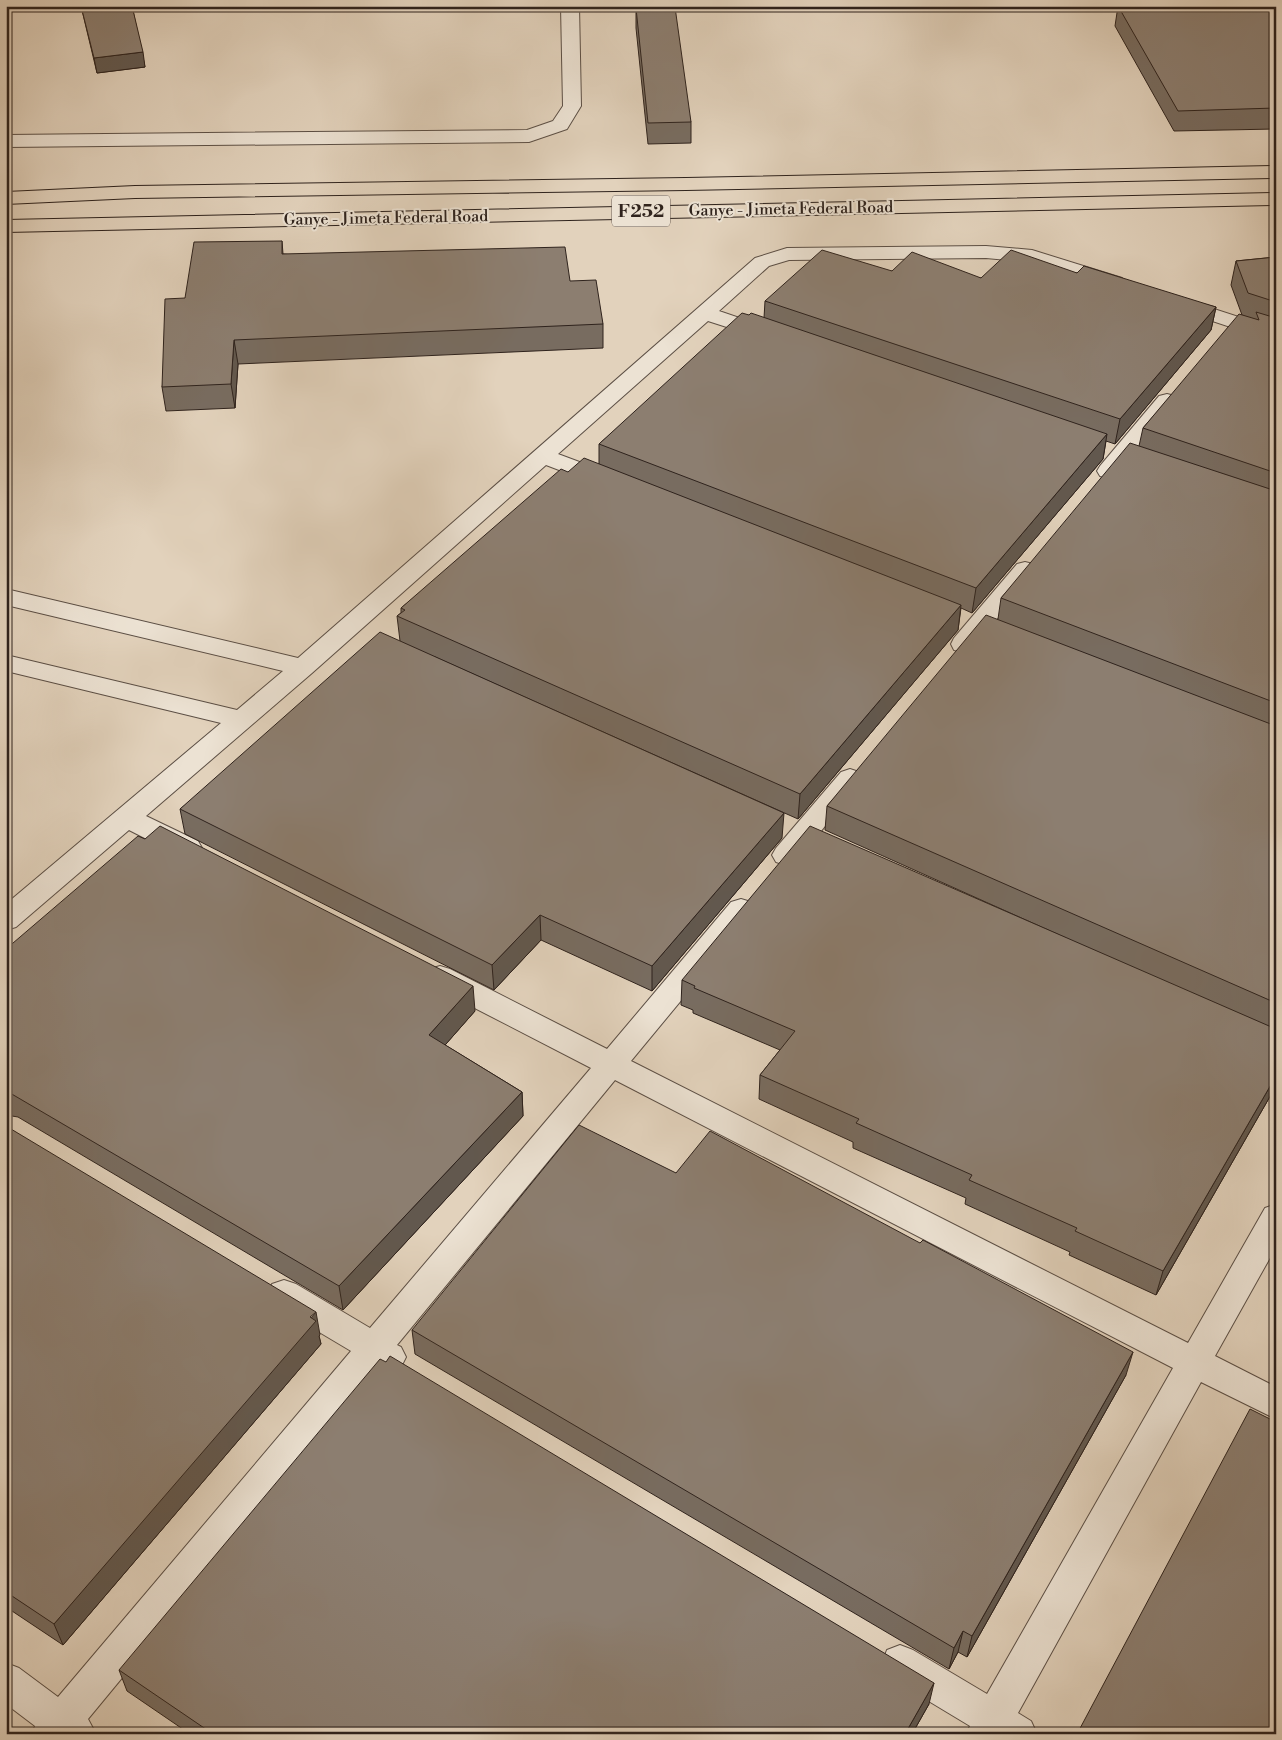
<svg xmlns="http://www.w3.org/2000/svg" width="1282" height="1740" font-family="'Libre Bodoni',serif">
	<rect width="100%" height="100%" fill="#e2d2bc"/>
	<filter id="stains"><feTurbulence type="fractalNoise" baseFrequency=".004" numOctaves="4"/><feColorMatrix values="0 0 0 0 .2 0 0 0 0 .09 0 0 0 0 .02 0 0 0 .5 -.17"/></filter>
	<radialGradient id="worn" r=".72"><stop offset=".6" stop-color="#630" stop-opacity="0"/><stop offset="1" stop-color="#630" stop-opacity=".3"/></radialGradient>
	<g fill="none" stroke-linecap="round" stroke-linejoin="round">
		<g stroke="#5c4f45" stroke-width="2">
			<path id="minor" d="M561 6H579L581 106 567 129 529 142 6 147V135L527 130 553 121 563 106Z
				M986 246 1032 250 1122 278 1125 282 1122 286 1115 288 1030 262 986 258 789 260 769 266 719 311 775 330 779 334 775 338 768 340 761 338 708 321 558 454 617 476 620 481 617 486 609 488 601 486 546 465 312 673 146 816 198 841 202 848 198 855 188 858 178 855 129 830 16 927 6 930V904L221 723 6 671V655L237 710 283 671 6 605V589L298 658 755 258 787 248Z
				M1180 298 1276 329V342L1173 308 1170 304 1173 300Z
				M1167 394 1175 396 1178 401 1175 406 1116 476 1108 478 1100 476 1097 471 1100 466 1159 396Z
				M1025 562 1033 564 1037 569 1033 574 972 650 963 652 954 650 951 644 954 638 1017 564Z
				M850 769 859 772 863 778 859 784 796 862 786 865 776 862 772 855 776 848 841 772Z
				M741 899 751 902 755 909 751 916 631 1061 1188 1343 1265 1208 1276 1204V1247L1215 1356 1276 1387V1419L1201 1382 1018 1713 1031 1721 1037 1734H966L970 1726 887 1676 882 1663 887 1650 900 1645 913 1650 987 1694 1173 1368 615 1080 397 1345 401 1347 406 1357 401 1367 389 1371 378 1368 88 1719 96 1734H32L35 1726 6 1704V1663L19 1668 58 1697 351 1351 272 1304 268 1294 272 1284 284 1280 296 1284 370 1328 591 1068 430 985 426 977 430 969 440 966 450 969 607 1049 731 902Z"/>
		</g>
		<g stroke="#2f231d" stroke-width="2">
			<path id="major" d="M1276 166V178L686 190 135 198 6 204V192L135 186 686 178Z
				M1276 193V205L6 232V220Z"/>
		</g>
		<use href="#minor" fill="#ece2d3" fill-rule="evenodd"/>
		<use href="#major" fill="#e2d2bc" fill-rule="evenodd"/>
	</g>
	<path fill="#786c60" stroke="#2f231d" d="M81 6H132L145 67 97 73Z
		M1118 6 1176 10 1276 7V129L1174 131 1115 26Z
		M636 8 691 122V143L648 144 636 28Z
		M282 241 283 254 570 281 603 324V348L238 364 235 408 166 411 162 387 185 298Z
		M1276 257V1086L1156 1295 1069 1255 1070 1252 965 1204 966 1198 853 1148V1142L759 1099 760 1075 780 1050 693 1013V1010L681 1005 682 980 1066 938 825 830 827 806 998 619 1001 598 1139 446 1143 428 1242 315 1231 285 1236 261Z
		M892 271 981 278 1077 273 1216 307 1211 330 1115 444 1106 441 1103 459 972 613 961 608 958 630 798 819 435 657 782 838 652 991 541 940 494 990 185 834 180 809 400 641 397 616 401 613V608L568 472 599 464V444L749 315 764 318 765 301Z
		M6 949 475 1011 445 1045 522 1092 523 1116 343 1310 18 1117 6 1115Z
		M6 1126 320 1335 319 1336 321 1344 63 1645 6 1607Z
		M676 1173 1126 1375 967 1657 958 1652 949 1669 415 1354 412 1330Z
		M119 1670 929 1704 912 1734H190L127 1691Z"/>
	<path fill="#62584e" stroke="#2f231d" d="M143 52 145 67 97 73 94 58Z
		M1216 307 1211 330 1115 444 1120 419Z
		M234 340 238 364 235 408 231 384Z
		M1107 434 1103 459 972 613 976 588Z
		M961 605 958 630 798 819 800 794Z
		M784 813 782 838 652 991V966Z
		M540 915 541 940 494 990 492 965Z
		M473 986 475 1011 432 1060 429 1035Z
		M1276 1076V1086L1156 1295 1163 1271Z
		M522 1092 523 1116 343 1310 339 1286Z
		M316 1312 320 1335 319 1336 321 1344 63 1645 54 1624Z
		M1133 1352 1126 1375 967 1657 972 1636Z
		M963 1631 958 1652 949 1669 954 1648Z
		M934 1683 929 1704 912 1734H905Z"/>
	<path fill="#8c7e70" stroke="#2f231d" d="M81 6H132L143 52 94 58Z
		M1118 6H1174L1176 10 1276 7V108L1178 111Z
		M675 7 691 122 648 123 636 8Z
		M282 241V254L565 247 570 281 596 280 603 324 234 340 231 384 162 387 165 299 185 298 194 242Z
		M822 250 892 271 912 252 981 278 1011 250 1077 273 1084 266 1216 307 1120 419 765 301Z
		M1276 257V302L1248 293 1236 261Z
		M1256 312 1276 318V473L1143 428 1239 314 1259 320Z
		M742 313 749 315 751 313 1107 434 976 588 599 444Z
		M1130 443 1276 491V703L1001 598Z
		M584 458 961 605 800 794 397 616 405 610 401 608 561 469 568 472Z
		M986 615 1276 726V1003L827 806Z
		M380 632 784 813 652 966 540 915 492 965 180 809Z
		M160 826 473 986 429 1035 522 1092 339 1286 10 1093 6 1092V949L138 836 145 839Z
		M810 826 1276 1029V1076L1163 1271 1075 1231 1077 1228 969 1180 972 1175 856 1123 859 1119 760 1075 795 1031 694 988 695 986 682 980Z
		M579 1125 676 1173 710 1131 920 1243 923 1240 1133 1352 972 1636 963 1631 954 1648 412 1330Z
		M6 1126 316 1312 310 1317 316 1321 54 1624 6 1592Z
		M390 1356 934 1683 905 1734H213L119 1670 380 1359 386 1362Z
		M1250 1409 1276 1422V1734H1077Z"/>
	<g text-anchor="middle" stroke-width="4" stroke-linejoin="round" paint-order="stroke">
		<g font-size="16" fill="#2f231d" stroke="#ece2d3">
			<text transform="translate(791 208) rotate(-1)" y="6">Ganye - Jimeta Federal Road</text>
			<text transform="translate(386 217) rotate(-1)" y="6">Ganye - Jimeta Federal Road</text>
		</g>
		<rect fill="#ece2d3" stroke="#685c54" stroke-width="1" x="612" y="195.5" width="58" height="31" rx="4"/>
		<g font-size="18" font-weight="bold" fill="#2f231d">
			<text x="641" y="217">F252</text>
		</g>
	</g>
	<rect width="1282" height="1740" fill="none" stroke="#e2d2bc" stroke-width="25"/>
	<rect x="8" y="8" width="1267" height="1725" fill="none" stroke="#2f231d" stroke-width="2.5"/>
	<rect x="12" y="12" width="1257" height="1715" fill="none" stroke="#2f231d"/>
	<rect width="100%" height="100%" filter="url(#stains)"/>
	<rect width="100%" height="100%" fill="url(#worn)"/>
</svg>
